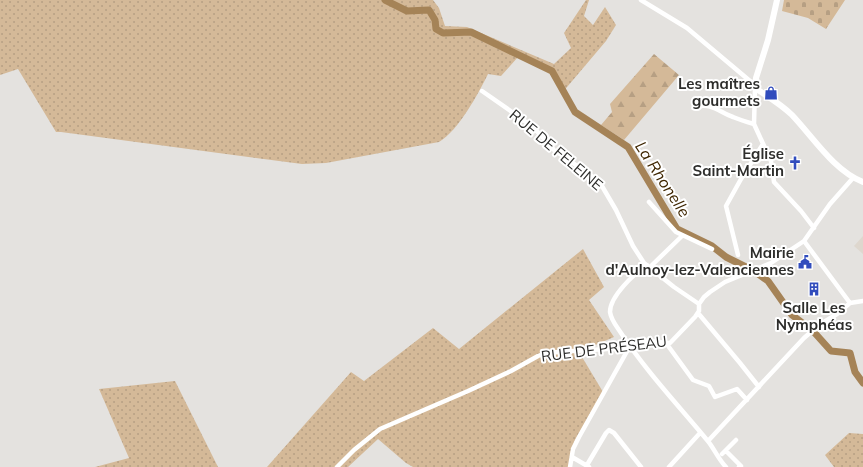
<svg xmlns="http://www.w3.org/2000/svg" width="863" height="467" font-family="Mulish,sans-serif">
	<defs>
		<pattern id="grass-dots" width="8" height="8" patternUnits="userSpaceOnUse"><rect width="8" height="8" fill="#d4b998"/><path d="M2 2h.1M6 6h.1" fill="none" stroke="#b69f83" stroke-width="1.8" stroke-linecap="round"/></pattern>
		<pattern id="forest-firs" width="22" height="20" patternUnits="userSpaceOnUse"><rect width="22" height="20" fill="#d4b998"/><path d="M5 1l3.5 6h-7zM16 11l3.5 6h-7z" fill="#b69f83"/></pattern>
		<pattern id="cemetery-stones" width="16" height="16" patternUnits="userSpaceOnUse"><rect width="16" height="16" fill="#d4b998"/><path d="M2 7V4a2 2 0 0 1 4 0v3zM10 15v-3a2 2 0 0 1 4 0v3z" fill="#b69f83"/></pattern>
	</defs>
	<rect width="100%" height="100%" fill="#e4e2df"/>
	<path fill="#ded7ce" d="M863 236V254L854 246Z"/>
	<path fill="url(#grass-dots)" d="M0 0H433L439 8 445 26 467 27 554 64 571 48 564 33 586 0H589L584 16 593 25 605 7 616 25 606 41 562 93 549 72 518 57 501 76 488 74C478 94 459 130 439 142L326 163 302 164 61 132H56L18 69 0 75Z
		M583 249 604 287 589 300 614 337 579 352 603 392 574 442 571 467H413L406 463 378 439 348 467H267L351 372 364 381 433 328 459 349Z
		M175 381 218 467H95L129 458 99 389Z
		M849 433 863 434V467H834L825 455Z"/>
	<path fill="url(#forest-firs)" d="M654 54 679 75 624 140 601 125 612 112 610 104Z"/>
	<path fill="url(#cemetery-stones)" d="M784 0H845L826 29 808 18 782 11Z"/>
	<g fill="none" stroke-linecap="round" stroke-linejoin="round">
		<path stroke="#a58357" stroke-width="7" d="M385 0 407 11 429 10 435 20 436 29 443 33 471 32 552 71 575 112 628 147 677 229 712 246 726 257 754 271 768 281 792 315 813 331 831 351 850 353 855 372 863 383"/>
		<path stroke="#fff" stroke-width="4.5" d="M641 0 687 28 750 81 755 83
			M755 88 754 124 771 161 774 182 801 211 814 228
			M482 91 522 119 535 129 554 150 599 181 616 210 633 246 644 263 674 287 699 304
			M697 107C710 102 721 113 733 117 740 120 747 122 754 124
			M649 202 676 232 712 249
			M804 241 850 303
			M738 255 726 206 741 179 763 144
			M647 265C634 274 610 296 610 312 611 320 617 327 621 333 646 371 678 405 707 440 714 448 718 459 726 467
			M650 267 682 236
			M698 313 740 363 759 387
			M666 343 693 380 709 386 715 397 737 389 747 400
			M708 441 804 338 819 325 837 314 850 303 863 301
			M726 451 741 466 739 467
			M722 454 736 440
			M572 457 589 467
			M587 465 606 433 609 430 614 433 641 467
			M337 467 354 450 380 429 468 391 511 371 538 356 546 353 573 351 624 348C630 347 633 343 639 341 647 339 658 342 666 343H670L695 317 699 311V304L704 297 710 292 725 282 771 263 804 241 830 204 853 178
			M570 467 573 449 579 437 630 346
			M669 467 700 433"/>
		<path stroke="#fff" stroke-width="6" d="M777 0 768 40 756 78 755 88C767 96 781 104 792 115 813 137 834 171 863 182"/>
	</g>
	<defs>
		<g id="shop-bare" transform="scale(1.08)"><path d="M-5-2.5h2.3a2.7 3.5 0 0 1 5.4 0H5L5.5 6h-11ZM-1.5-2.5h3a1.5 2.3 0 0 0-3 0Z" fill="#314cbd" stroke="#fff" stroke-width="2.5" paint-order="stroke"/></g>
		<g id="church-bare" transform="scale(1.08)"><path d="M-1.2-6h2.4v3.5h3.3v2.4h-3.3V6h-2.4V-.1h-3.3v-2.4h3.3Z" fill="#314cbd" stroke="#fff" stroke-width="2.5" paint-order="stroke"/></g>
		<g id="civic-bare" transform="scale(1.08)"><path d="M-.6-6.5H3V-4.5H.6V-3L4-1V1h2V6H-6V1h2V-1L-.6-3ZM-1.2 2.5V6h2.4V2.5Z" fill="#314cbd" stroke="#fff" stroke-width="2.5" paint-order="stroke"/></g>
		<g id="building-bare" transform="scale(1.08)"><path d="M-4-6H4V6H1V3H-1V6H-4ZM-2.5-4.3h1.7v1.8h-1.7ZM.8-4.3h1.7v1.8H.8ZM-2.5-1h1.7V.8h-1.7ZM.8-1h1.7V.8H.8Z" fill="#314cbd" stroke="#fff" stroke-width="2.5" paint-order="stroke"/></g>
	</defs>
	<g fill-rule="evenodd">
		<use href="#shop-bare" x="771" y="93"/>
		<use href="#church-bare" x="795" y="163"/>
		<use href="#civic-bare" x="805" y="262"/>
		<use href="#building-bare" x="814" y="289"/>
	</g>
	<g text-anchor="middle" stroke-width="4" stroke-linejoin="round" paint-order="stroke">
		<g font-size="15" font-weight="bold" fill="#2d2d2b" stroke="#fff" text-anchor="end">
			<text x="760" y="89">Les maîtres<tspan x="760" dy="17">gourmets</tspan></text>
			<text x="784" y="159">Église<tspan x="784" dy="17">Saint-Martin</tspan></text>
			<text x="794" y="258">Mairie<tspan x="794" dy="17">d'Aulnoy-lez-Valenciennes</tspan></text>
			<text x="814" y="313" text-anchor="middle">Salle Les<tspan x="814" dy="17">Nymphéas</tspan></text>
		</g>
		<g font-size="15" fill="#2d2d2b" stroke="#fff">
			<text transform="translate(556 150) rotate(40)" y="5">RUE DE FELEINE</text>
			<text transform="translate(604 349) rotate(-7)" y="5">RUE DE PRÉSEAU</text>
		</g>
		<g font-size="16" font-style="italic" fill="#3f2601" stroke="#fff">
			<text transform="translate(663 179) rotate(57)" y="6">La Rhonelle</text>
		</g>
	</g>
</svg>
